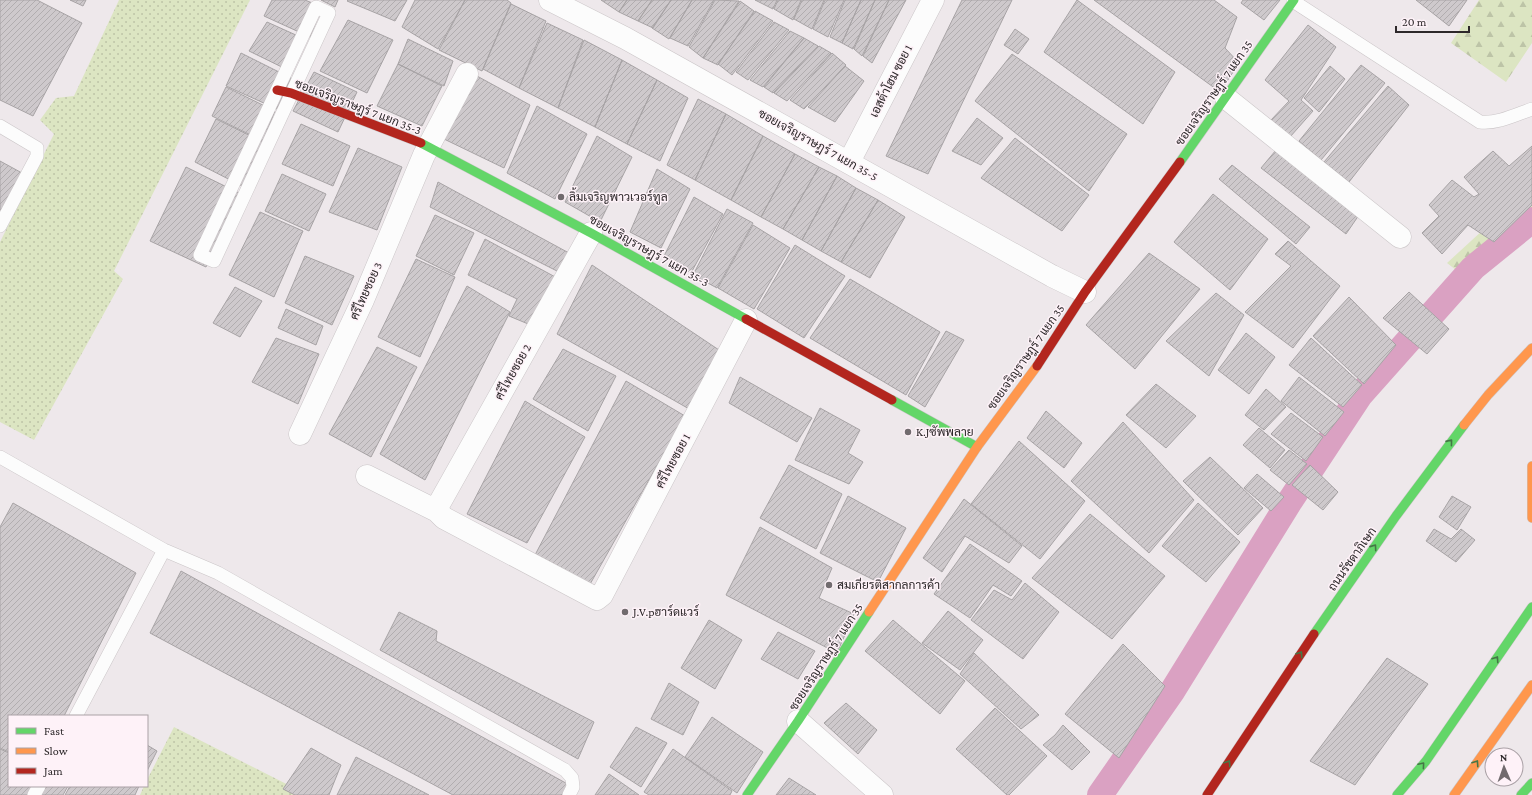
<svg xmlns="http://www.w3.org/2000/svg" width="1532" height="795" font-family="'Crimson Pro',Sarabun,serif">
	<defs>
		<pattern id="green-dots" width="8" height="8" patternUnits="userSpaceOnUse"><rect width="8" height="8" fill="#dce5c2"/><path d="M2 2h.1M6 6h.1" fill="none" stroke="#bdc4a7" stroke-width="1.8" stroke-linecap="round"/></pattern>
		<pattern id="forest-firs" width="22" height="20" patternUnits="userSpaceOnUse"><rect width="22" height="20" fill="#dce5c2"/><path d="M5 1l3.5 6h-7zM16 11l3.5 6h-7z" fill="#bdc4a7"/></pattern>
		<pattern id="building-hatch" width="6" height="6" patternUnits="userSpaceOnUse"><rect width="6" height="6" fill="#cec9cc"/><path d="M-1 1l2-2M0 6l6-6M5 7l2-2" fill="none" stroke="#b1adaf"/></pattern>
	</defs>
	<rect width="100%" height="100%" fill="#eee8eb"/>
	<path fill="url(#green-dots)" d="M119 0H250L114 271 123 279 34 440 0 422V242L54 134 40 120 56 98 74 96Z
		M174 727 308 795H140L144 786H147V780Z"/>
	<path fill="url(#forest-firs)" d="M1479 0H1532V43L1506 82 1451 43Z
		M1532 185V207L1456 270 1447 263Z"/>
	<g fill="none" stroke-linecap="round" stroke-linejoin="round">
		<path stroke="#daa1c2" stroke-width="26" d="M1100 795 1173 690 1290 501 1360 395 1473 268 1532 220"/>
	</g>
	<path fill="url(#building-hatch)" stroke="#a7a3a5" d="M0 0H37L82 23 33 116 0 100Z
		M70 0H86L83 6Z
		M272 0H305L322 7 310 37 264 16Z
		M321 0H338L335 7Z
		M348 0H407L395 21 347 1Z
		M415 0H465L438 49 402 27Z
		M465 0H507L511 3 482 71 439 50Z
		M601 0H627L619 12Z
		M627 0H652L638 21 619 12Z
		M652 0H671L653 28 638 21Z
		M671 0H692L669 39 652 28Z
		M692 0H714L688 46 670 38Z
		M715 0 739 1 703 58 689 47Z
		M755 0H777L773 9Z
		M778 0H801L793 20 774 9Z
		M802 0H824L812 29 794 19Z
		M825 0H844L828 37 813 29Z
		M845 0H861L842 43 830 37Z
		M861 0H875L853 49 842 43Z
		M875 0H889L862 56 854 49Z
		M889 0H906L872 63 863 56Z
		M962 0H1012L928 174 886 156Z
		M1077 0 1175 72 1143 124 1044 52Z
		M1094 0H1214L1237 17 1225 48 1239 63 1220 92Z
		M1243 0H1280L1264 20 1241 3Z
		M1416 0H1467L1449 26Z
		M740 1 754 11 718 65 703 58Z
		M511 4 546 21 519 88 483 69Z
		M755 11 773 21 732 75 718 64Z
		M348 20 393 40 367 93 320 71Z
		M267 22 307 40 292 72 249 51Z
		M774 22 789 30 748 80 736 72Z
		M547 23 583 40 558 108 519 88Z
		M1308 25 1336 47 1301 100 1313 111 1290 137 1271 120 1289 101 1265 80Z
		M1015 29 1029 39 1018 54 1004 45Z
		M790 31 804 38 763 87 750 80Z
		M804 38 818 46 773 93 764 87Z
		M408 39 453 61 444 86 398 64Z
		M584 40 622 60 595 127 558 108Z
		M819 46 831 53 787 101 774 93Z
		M241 53 291 78 277 109 226 86Z
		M832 53 846 65 804 109 790 100Z
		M1012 54 1127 134 1089 191 975 101Z
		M622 60 657 80 627 144 595 127Z
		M398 64 442 86 422 126 377 106Z
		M1361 65 1385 83 1321 160 1299 141Z
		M845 66 864 81 835 122 808 107Z
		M1330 66 1345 79 1319 112 1304 98Z
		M314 72 357 92 338 132 293 111Z
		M477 76 530 105 504 168 444 139Z
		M657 80 688 98 660 161 627 144Z
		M1388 86 1409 105 1349 182 1324 162Z
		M226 87 275 111 263 141 212 116Z
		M698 99 726 114 695 180 667 165Z
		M537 106 587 134 555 199 507 173Z
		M726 114 763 136 731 200 695 180Z
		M977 118 1003 138 981 165 952 151Z
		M216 119 263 142 244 187 195 162Z
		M301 124 350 146 333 186 282 164Z
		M597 136 632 157 600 222 565 202Z
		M763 136 795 154 761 217 731 200Z
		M1015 138 1089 195 1062 231 981 178Z
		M1532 146V205L1494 242 1468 225 1442 254 1422 233 1439 216 1429 205 1452 180 1474 197 1479 194 1464 177 1493 151 1509 166Z
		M358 148 402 167 377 230 329 212Z
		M1276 150 1359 215 1346 234 1261 168Z
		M795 154 819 167 783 229 761 217Z
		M0 161 22 173 0 215Z
		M1232 165 1310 227 1296 244 1219 179Z
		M186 167 239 193 206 267 150 241Z
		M819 167 837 176 802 240 783 229Z
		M657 169 690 189 661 248 630 232Z
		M282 174 326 194 309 231 265 211Z
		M837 176 856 188 821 251 802 240Z
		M438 182 569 253 557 271 430 207Z
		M856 188 878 200 841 262 821 251Z
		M1213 194 1268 239 1230 290 1174 242Z
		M694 197 723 214 691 273 664 256Z
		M878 200 905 217 870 278 841 262Z
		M727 209 753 223 717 288 693 275Z
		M260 212 303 231 274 297 229 275Z
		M435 215 474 233 454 275 416 256Z
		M753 225 790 248 754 309 718 288Z
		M485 239 559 279 533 326 509 316 517 299 468 275Z
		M1288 241 1340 286 1293 348 1245 312 1291 266 1275 254Z
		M795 245 845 276 804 338 757 309Z
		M1149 253 1200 289 1135 369 1086 325Z
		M305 256 354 276 332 325 285 303Z
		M416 259 455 277 420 357 378 337Z
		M592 265 722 352 691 410 557 334Z
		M850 279 940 332 906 395 810 338Z
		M467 286 510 312 425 480 380 454Z
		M235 287 262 301 240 337 213 323Z
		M1409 292 1449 329 1427 354 1383 318Z
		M1216 293 1244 315 1209 376 1166 341Z
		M1349 297 1396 345 1364 384 1313 336Z
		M286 309 323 326 316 345 278 328Z
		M946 331 964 340 925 407 908 396Z
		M1246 333 1275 357 1249 394 1218 370Z
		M276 338 319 354 298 404 252 382Z
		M1311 338 1362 385 1343 407 1289 365Z
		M377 347 417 367 371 457 329 434Z
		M563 349 616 376 588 431 533 399Z
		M740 377 812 418 797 442 729 403Z
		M1299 377 1344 412 1325 436 1281 401Z
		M626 381 685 416 589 586 535 555Z
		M1156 384 1196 416 1166 448 1126 415Z
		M1266 389 1286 407 1264 430 1245 415Z
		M525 401 585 437 527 543 467 514Z
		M820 408 860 430 848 453 863 462 849 484 795 460Z
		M1046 411 1082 443 1064 468 1027 438Z
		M1291 413 1323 437 1306 461 1271 434Z
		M1123 422 1194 500 1149 553 1071 481Z
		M1259 428 1285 450 1270 468 1243 445Z
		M1019 441 1085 501 1040 559 971 504Z
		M1289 450 1307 464 1289 485 1270 470Z
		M1210 457 1263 508 1238 535 1183 481Z
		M789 465 842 494 816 549 760 518Z
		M1310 465 1338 492 1323 510 1292 485Z
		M1257 474 1284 497 1271 511 1244 488Z
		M848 496 906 528 878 582 820 553Z
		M1452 496 1471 507 1457 530 1439 517Z
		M964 499 1022 546 1009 563 965 536 942 572 923 558Z
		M13 503 136 573 64 716H9V752L0 748V527Z
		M1198 503 1240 542 1206 582 1162 546Z
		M1090 514 1165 576 1112 639 1032 578Z
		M760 527 832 568 819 598 854 614 837 653 726 595Z
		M1434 529 1451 539 1461 529 1475 540 1456 562 1426 541Z
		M970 544 1022 581 1011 596 993 585 970 618 934 594Z
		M181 571 573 787 568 795H453L150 633Z
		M1025 583 1059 612 1023 659 971 620 994 590 1012 600Z
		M948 611 983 640 960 670 922 643Z
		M399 612 437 631 436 641 594 722 578 759 380 650Z
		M709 620 742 640 715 689 681 668Z
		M893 620 965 681 940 714 865 651Z
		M778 632 815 651 798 679 761 659Z
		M1123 644 1165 686 1119 758 1065 714Z
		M974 653 1039 715 1021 729 960 674Z
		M1387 658 1428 684 1355 785 1310 761Z
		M669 683 699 702 683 735 651 719Z
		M846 703 877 730 858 754 824 723Z
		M995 708 1047 756 1009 795H1007L956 749Z
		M712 717 763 752 737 793 685 757Z
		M1063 725 1090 752 1072 770 1043 745 1055 735Z
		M636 727 667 743 641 787 610 767Z
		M147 745 157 751 147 771Z
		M311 748 341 765 329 795H295L283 789Z
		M0 749 9 753V786H68L63 795H0Z
		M673 749 732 791 730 795H649L644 792Z
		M356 757 429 795H337Z
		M609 774 639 795H595Z
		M789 778 816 795H776Z
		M70 786H139L135 795H65Z"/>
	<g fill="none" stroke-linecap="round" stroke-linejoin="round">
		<g stroke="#cbc6c8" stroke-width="14">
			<path id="lane" d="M1293 1 1480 122C1497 124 1515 115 1532 109
				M316 7 329 13 214 261 200 255Z
				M0 126 37 148V156L0 226
				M0 457 164 550 218 573 565 770 572 778 573 787 569 795
				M76 716 164 550
				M34 795 39 786"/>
		</g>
		<g stroke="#cbc6c8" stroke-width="23">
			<path id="street" d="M550 0 625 38 1052 276 1085 292
				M1226 98 1400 237
				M849 162 933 0
				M300 434 363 300 424 155 467 74
				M367 476 437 511 444 518 597 599 602 595 746 320
				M437 511 439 504 591 233
				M798 721 882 795"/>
		</g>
		<g stroke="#cbc6c8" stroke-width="10">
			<path id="fast" d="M421 143 591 233 746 319
				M1180 162 1294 0
				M892 400 977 447
				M1314 634 1396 516 1464 425
				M747 795 798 721 869 612
				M1397 795 1426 761 1532 607
				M1521 795 1532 783"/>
		</g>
		<g stroke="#cbc6c8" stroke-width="10">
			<path id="slow" d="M1464 425 1488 395 1532 348
				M1532 466V518
				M869 612 977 447 1037 366
				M1454 795 1532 685"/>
		</g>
		<g stroke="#cbc6c8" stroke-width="10">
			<path id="jam" d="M277 90 291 93 421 143
				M746 319 892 400
				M1037 366 1085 292 1180 162
				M1207 795 1314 634"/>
		</g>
		<use href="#lane" stroke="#fcfcfc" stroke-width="13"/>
		<use href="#street" stroke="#fcfcfc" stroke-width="22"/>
		<use href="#fast" stroke="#63d668" stroke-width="9"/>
		<use href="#slow" stroke="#ff974d" stroke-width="9"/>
		<use href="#jam" stroke="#b3261e" stroke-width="9"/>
	</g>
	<defs><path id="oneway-chevron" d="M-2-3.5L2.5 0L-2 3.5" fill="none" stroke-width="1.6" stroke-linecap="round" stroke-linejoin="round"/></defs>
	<g stroke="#457646">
		<use href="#oneway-chevron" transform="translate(1450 442) rotate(-51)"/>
		<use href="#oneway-chevron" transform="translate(1374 547) rotate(-55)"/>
		<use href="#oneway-chevron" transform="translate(1300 654) rotate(-56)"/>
		<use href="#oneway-chevron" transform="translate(1496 659) rotate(-56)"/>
		<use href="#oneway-chevron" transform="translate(1228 763) rotate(-56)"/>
		<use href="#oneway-chevron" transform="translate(1476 763) rotate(-56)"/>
		<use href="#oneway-chevron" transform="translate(1422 765) rotate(-50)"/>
	</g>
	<g fill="#716b6e" stroke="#fef2f8" stroke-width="1.5">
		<circle cx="561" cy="197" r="4"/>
		<circle cx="908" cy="432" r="4"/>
		<circle cx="829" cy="585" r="4"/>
		<circle cx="625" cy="612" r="4"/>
	</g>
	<g text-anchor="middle" stroke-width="3" stroke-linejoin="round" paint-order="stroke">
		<g font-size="12" fill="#2d282a" stroke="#fef2f8">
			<text transform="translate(891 81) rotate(-63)" y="4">เอสต้าโฮม ซอย 1</text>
			<text transform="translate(1214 93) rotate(-55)" y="4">ซอยเจริญราษฎร์ 7 แยก 35</text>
			<text transform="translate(358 107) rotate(21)" y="4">ซอยเจริญราษฎร์ 7 แยก 35-3</text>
			<text transform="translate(818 145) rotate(29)" y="4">ซอยเจริญราษฎร์ 7 แยก 35-5</text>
			<text transform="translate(649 251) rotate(29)" y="4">ซอยเจริญราษฎร์ 7 แยก 35-3</text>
			<text transform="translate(366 291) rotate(-66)" y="4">ศรีไทยซอย 3</text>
			<text transform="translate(1026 357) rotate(-55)" y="4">ซอยเจริญราษฎร์ 7 แยก 35</text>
			<text transform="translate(513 372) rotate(-61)" y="4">ศรีไทยซอย 2</text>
			<text transform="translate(673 461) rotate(-62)" y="4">ศรีไทยซอย 1</text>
			<text transform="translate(1352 559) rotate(-55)" y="4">ถนนรัชดาภิเษก</text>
			<text transform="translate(826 657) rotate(-57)" y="4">ซอยเจริญราษฎร์ 7 แยก 35</text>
		</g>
		<g font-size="12" fill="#2d282a" stroke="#fef2f8" text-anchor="start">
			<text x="569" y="201">ลิ้มเจริญพาวเวอร์ทูล</text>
			<text x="916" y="436">K.Jซัพพลาย</text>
			<text x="837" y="589">สมเกียรติสากลการค้า</text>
			<text x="633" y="616">J.V.pฮาร์ดแวร์</text>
		</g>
	</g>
	<rect x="8" y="715" width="140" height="72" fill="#fef2f8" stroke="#aaa1a6"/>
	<rect x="16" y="728" width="20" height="6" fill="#63d668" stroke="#aaa1a6"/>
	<text x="44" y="735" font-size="12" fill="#2d282a">Fast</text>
	<rect x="16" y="748" width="20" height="6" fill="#ff974d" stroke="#aaa1a6"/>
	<text x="44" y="755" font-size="12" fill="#2d282a">Slow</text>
	<rect x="16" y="768" width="20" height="6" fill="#b3261e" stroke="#aaa1a6"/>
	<text x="44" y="775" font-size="12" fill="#2d282a">Jam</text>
	<g transform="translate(1504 767) rotate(358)"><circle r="19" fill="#fef2f8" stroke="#aaa1a6"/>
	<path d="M0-3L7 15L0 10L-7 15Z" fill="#716b6e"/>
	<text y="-6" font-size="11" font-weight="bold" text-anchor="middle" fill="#2d282a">N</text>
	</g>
	<path d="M1396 26v6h73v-6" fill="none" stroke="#2d282a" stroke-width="2"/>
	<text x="1402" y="26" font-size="12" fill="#2d282a" stroke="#fef2f8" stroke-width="3" paint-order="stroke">20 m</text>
</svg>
